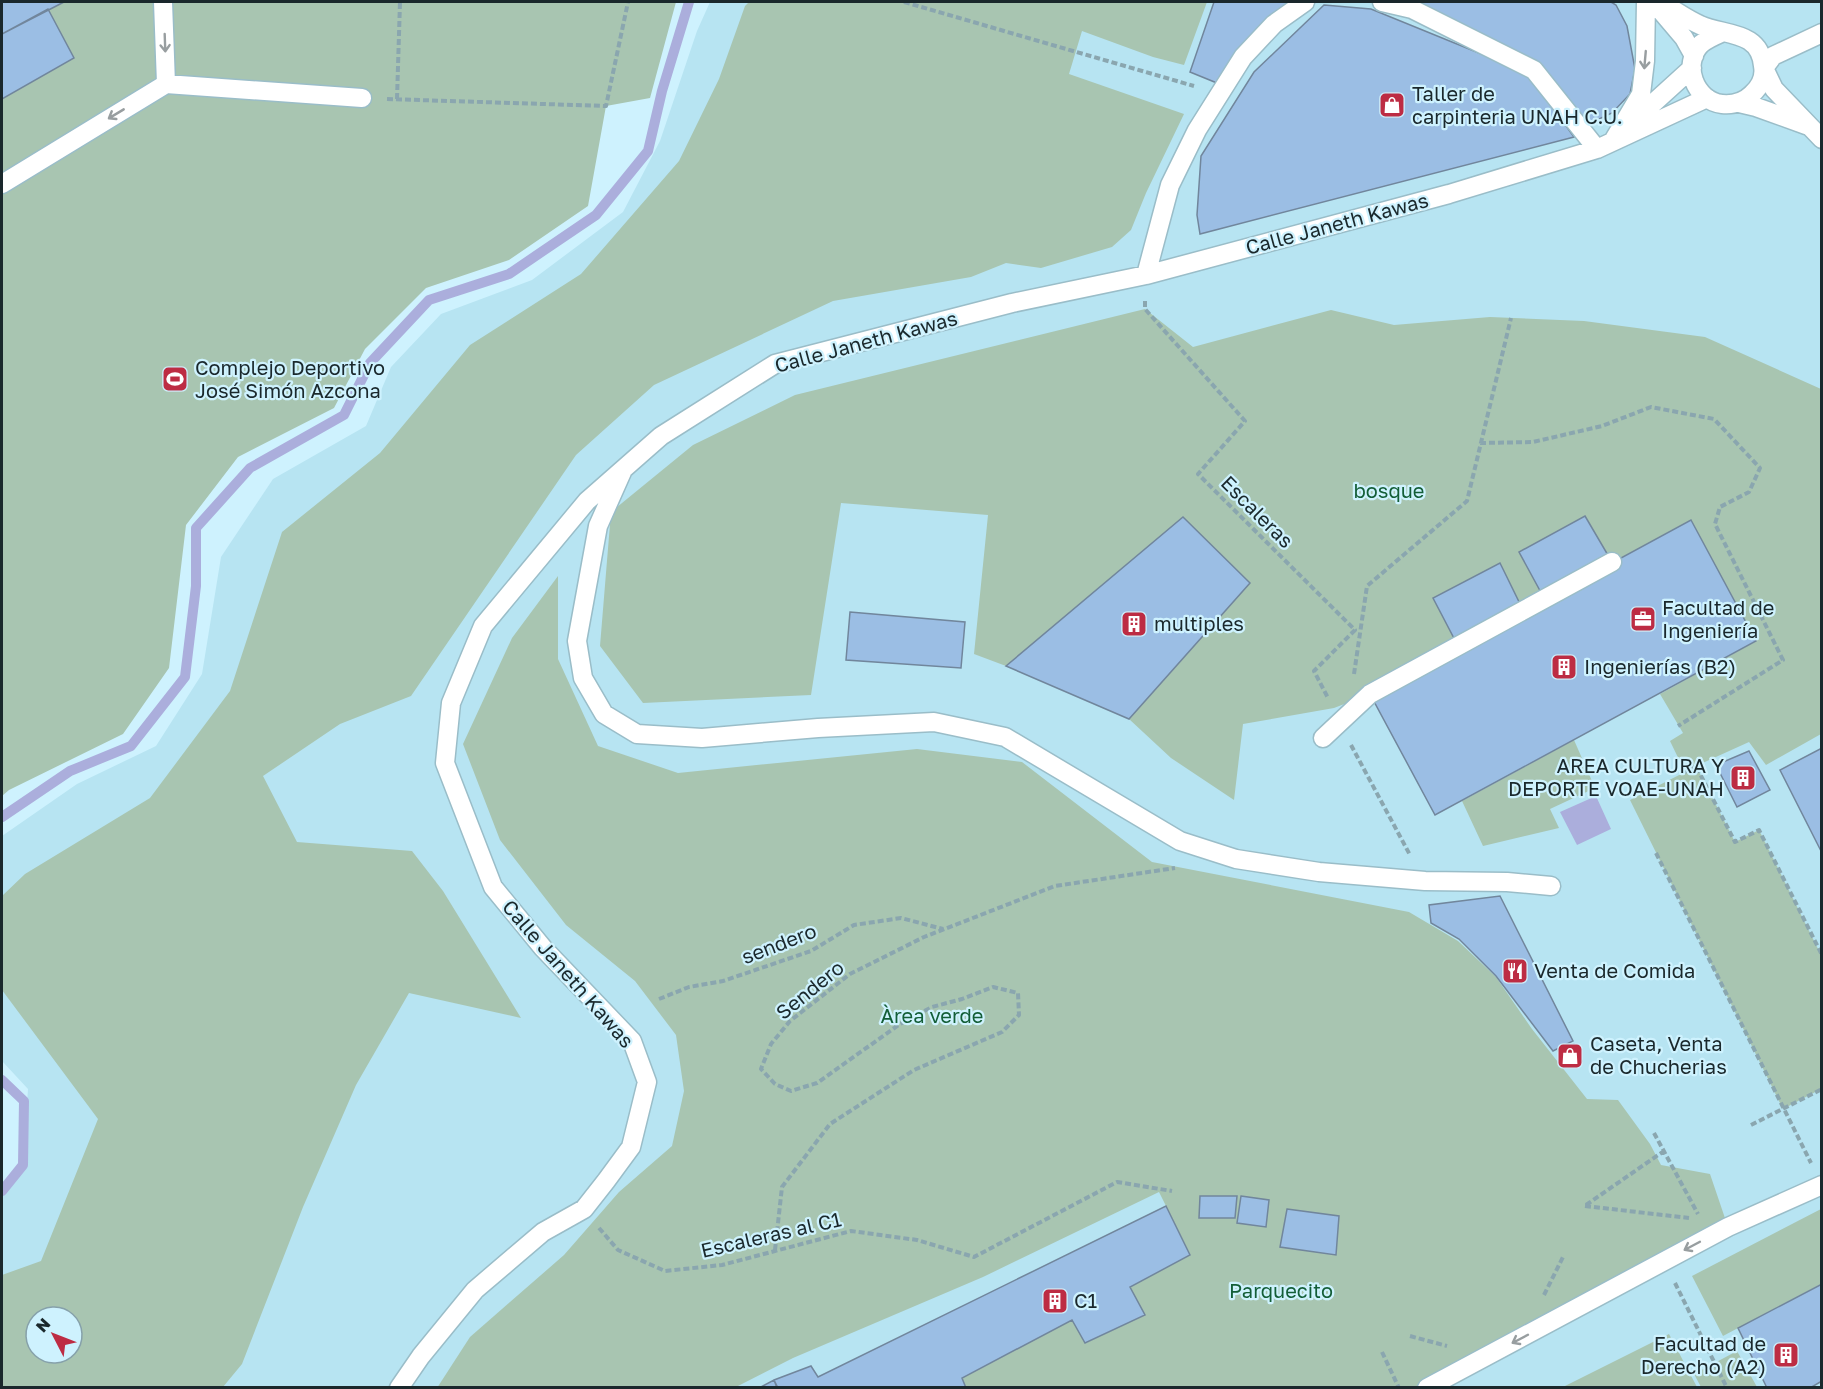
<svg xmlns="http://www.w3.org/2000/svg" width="1823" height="1389" font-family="'Golos Text',sans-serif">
	<rect width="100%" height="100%" fill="#cef2fe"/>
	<path fill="#b7e4f2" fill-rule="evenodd" d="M710 2H1821V1387H2V1191L23 1165 28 1089 2 1061V836L77 784 156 746 202 674 221 557 273 479 366 426 391 367 441 314 532 280 623 212 660 141 697 31ZM36 1317H72V1353H36Z"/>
	<path fill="#a8c5b1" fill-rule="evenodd" d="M2 2H676L650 98 606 106 588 206 509 260 426 288 365 349 334 408 238 457 186 525 169 668 123 734 9 790 2 796Z
		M749 2H1207L1184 65 1153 57 1082 31 1069 74 1184 114 1146 193 1131 230 1112 247 1041 268 1006 263 971 277 833 301 654 385 576 455 411 696 340 724 263 776 297 842 412 851 443 891 521 1018 409 993 356 1085 303 1207 242 1364 223 1387H2V1275L41 1261 98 1119 2 990V896L25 874 150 798 230 691 282 532 380 453 470 345 581 274 679 161 719 79 745 6ZM36 1317H72V1353H36Z
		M1145 309 1193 347 1331 310 1394 325 1490 317 1584 321 1705 337 1821 389V734L1766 765 1749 742 1696 766 1735 842 1759 830 1821 955V1089L1783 1109 1630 800 1685 772 1670 741 1683 733 1660 694 1756 641 1691 520 1370 694 1334 708 1243 724 1234 800 1171 758 1129 719 1250 583 1183 517 1006 666 974 654 988 515 841 503 811 695 643 703 600 646 611 512 693 445 795 395Z
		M558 576V659L598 746 678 773 917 749 1022 762 1152 862 1409 912 1458 941 1496 977 1532 1029 1587 1099 1618 1100 1650 1144 1661 1165 1710 1174 1728 1227 1427 1387H966L962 1378 1072 1320 1086 1343 1144 1315 1130 1287 1190 1254 1159 1192 983 1277 793 1358 736 1387 437 1388 470 1337 564 1255 619 1192 672 1146 684 1091 676 1035 635 981 566 925 500 840 463 744 512 638Z
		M1574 740 1595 788 1550 809 1559 828 1483 846 1462 801Z
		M1821 1209V1284L1723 1336 1692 1276Z
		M1669 1334 1697 1387H1563Z
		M1737 1351 1757 1387H1701L1694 1374Z"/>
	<path fill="#abaedc" d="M1596 796 1611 829 1577 845 1560 812Z"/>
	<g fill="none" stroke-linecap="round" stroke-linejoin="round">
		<path stroke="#abaedc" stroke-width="10" d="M2 817 70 771 131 746 185 677 196 586V528L250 468 344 415 370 363 429 300 509 274 596 215 648 151 662 91 689 2
			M2 1080 24 1101 23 1165 2 1191"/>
	</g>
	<path fill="#9bbee4" stroke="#71869c" stroke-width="1.5" d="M2 2H64L2 34Z
		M1214 2H1289L1217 83 1190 72Z
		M1409 2H1611L1616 5 1627 26 1635 69 1630 94 1612 113 1586 125 1530 59Z
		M1324 5 1371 9 1528 73 1574 137 1200 234 1197 215 1201 156 1254 72Z
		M48 9 74 58 2 99V34Z
		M1585 516 1612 562 1544 598 1519 552Z
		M1183 517 1250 583 1129 719 1006 666Z
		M1691 520 1756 641 1435 815 1370 694Z
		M1500 563 1523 610 1457 644 1433 598Z
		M850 612 965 622 961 668 846 660Z
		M1822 748V853L1780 770Z
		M1749 751 1770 790 1737 807 1716 765Z
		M1500 896 1573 1041 1553 1051 1496 976 1459 939 1431 923 1429 905Z
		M1574 1044 1582 1061 1565 1067 1558 1051Z
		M1200 1196H1237L1235 1218H1199Z
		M1241 1196 1269 1200 1266 1227 1237 1223Z
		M1166 1206 1190 1255 1130 1287 1145 1315 1085 1343 1072 1320 962 1378 966 1388H777L774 1380 811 1366 818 1377Z
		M1287 1209 1339 1216 1336 1255 1280 1247Z
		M1822 1284V1381L1810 1388H1767L1738 1328Z
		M774 1380 778 1388H759Z"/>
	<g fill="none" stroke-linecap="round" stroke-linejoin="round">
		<g stroke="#9abdc8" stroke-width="21">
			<path id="lane" d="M163 2 166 84
				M1382 2 1412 9 1534 70 1597 149
				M1660 2C1673 9 1686 19 1700 25 1724 36 1760 30 1763 66 1765 77 1760 87 1752 94 1744 102 1733 105 1722 104 1695 101 1681 64 1701 44 1707 39 1714 36 1721 33
				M1656 5 1684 38 1694 56
				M1822 33 1773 56 1764 68 1774 89 1822 139
				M1739 103 1756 107 1806 125
				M1627 127 1692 68
				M1613 141 1641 94 1645 61 1646 2
				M2 184 166 84 362 98
				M1146 275 1170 185 1197 130 1243 57 1274 24 1305 2
				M622 472 598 526 577 641 583 678 604 714 637 734 702 738 818 728 934 722 1005 737 1180 841 1236 859 1319 872 1425 881 1507 882 1551 886
				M1323 738 1370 694 1612 562
				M399 1388 421 1356 475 1290 543 1232 584 1209 606 1181 631 1147 647 1082 632 1041 543 948 493 887 445 763 451 703 483 626 587 501 661 436 775 364 1012 303 1146 275 1449 194 1597 149 1707 98
				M1427 1388 1728 1227 1822 1185"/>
		</g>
		<path stroke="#8aa6af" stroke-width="4" stroke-dasharray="6 3" stroke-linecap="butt" d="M904 2 1194 86
			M387 99 606 106 628 2
			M397 99 400 2
			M1145 301V309L1245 421 1198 474 1355 630 1314 671 1328 698
			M1480 443 1533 442 1602 426 1651 407 1714 419 1760 468 1749 492 1720 507 1715 524 1783 660 1678 726
			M1354 674 1367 586 1467 501 1511 318
			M1351 745 1410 855
			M1680 760 1685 772 1696 766 1735 842 1759 830 1822 955
			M1656 853 1811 1163
			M659 999 689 987 723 981 811 951 854 925 901 918 943 929
			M1751 1125 1822 1089
			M1654 1133 1698 1214
			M1586 1205 1664 1151
			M1585 1206 1689 1218
			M599 1228 618 1250 665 1271 722 1265 851 1231 917 1240 974 1257 1117 1182 1172 1191
			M775 1250 782 1187 830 1124 914 1070 1002 1032 1019 1015 1018 993 993 987 962 999 932 1007 900 1024 817 1083 791 1091 775 1084 761 1069 771 1044 790 1021 850 974 924 937 1055 886 1175 868
			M1675 1283 1727 1388
			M1544 1295 1563 1257
			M1410 1336 1447 1346
			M1382 1352 1399 1388"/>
		<use href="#lane" stroke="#fff" stroke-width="18"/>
	</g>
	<defs><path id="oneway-shaft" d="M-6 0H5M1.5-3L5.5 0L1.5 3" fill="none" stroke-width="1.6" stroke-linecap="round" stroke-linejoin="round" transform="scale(1.5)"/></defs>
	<g stroke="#989ea0">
		<use href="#oneway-shaft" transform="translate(165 43) rotate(88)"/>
		<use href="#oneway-shaft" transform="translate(1645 60) rotate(95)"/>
		<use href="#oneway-shaft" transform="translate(116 114) rotate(149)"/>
		<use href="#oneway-shaft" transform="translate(1692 1246) rotate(152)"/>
		<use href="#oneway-shaft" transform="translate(1520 1339) rotate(152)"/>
	</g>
	<defs>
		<g id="shop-square" transform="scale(1.35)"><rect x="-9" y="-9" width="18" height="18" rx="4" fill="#bd2c43" stroke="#cef2fe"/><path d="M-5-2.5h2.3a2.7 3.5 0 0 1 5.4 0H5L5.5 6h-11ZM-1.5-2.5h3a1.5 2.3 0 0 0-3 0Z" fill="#fff"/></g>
		<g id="stadium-square" transform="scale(1.35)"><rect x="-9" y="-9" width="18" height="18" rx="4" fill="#bd2c43" stroke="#cef2fe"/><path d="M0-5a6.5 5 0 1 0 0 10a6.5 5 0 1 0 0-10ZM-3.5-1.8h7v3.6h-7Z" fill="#fff"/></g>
		<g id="office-square" transform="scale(1.35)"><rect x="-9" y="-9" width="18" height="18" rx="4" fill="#bd2c43" stroke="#cef2fe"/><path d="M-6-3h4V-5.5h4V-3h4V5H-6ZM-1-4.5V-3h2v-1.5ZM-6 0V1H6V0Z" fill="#fff"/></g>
		<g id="building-square" transform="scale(1.35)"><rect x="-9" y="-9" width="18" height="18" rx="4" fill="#bd2c43" stroke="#cef2fe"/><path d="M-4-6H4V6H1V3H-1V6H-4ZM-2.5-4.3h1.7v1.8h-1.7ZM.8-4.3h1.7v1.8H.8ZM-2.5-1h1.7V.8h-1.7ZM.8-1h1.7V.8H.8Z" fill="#fff"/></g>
		<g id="restaurant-square" transform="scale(1.35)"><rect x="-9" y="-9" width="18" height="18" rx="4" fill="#bd2c43" stroke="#cef2fe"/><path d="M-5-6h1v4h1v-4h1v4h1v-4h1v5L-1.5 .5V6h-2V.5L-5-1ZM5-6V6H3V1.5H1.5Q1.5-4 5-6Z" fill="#fff"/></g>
	</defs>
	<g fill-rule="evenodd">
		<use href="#shop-square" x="1392" y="105"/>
		<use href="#stadium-square" x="175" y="379"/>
		<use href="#office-square" x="1643" y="619"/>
		<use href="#building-square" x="1134" y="624"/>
		<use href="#building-square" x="1564" y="667"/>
		<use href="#building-square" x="1743" y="778"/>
		<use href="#restaurant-square" x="1515" y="971"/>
		<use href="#shop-square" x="1570" y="1056"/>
		<use href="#building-square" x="1055" y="1301"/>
		<use href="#building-square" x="1786" y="1355"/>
	</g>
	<g text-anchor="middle" stroke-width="4.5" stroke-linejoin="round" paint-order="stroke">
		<g font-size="20" fill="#1a282c" stroke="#cef2fe" text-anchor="start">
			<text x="1412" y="101">Taller de<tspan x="1412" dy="23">carpinteria UNAH C.U.</tspan></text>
			<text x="195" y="375">Complejo Deportivo<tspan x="195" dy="23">José Simón Azcona</tspan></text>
			<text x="1662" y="615">Facultad de<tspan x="1662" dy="23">Ingeniería</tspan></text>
			<text x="1154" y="631">multiples</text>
			<text x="1584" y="674">Ingenierías (B2)</text>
			<text x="1724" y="773" text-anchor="end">AREA CULTURA Y<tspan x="1724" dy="23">DEPORTE VOAE-UNAH</tspan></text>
			<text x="1534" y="978">Venta de Comida</text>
			<text x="1590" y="1051">Caseta, Venta<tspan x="1590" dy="23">de Chucherias</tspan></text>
			<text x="1074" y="1308">C1</text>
			<text x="1766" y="1351" text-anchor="end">Facultad de<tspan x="1766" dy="23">Derecho (A2)</tspan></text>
		</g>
		<g font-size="20" fill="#1a282c" stroke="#cef2fe">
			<text transform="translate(1337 224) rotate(-15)" y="7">Calle Janeth Kawas</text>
			<text transform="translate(866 342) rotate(-15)" y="7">Calle Janeth Kawas</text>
			<text transform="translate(1257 512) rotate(45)" y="7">Escaleras</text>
			<text transform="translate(779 944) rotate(-21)" y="7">sendero</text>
			<text transform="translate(568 974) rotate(49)" y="7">Calle Janeth Kawas</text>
			<text transform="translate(810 990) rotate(-39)" y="7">Sendero</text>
			<text transform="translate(771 1235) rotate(-13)" y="7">Escaleras al C1</text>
		</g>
		<g font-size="20" fill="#135e37" stroke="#cef2fe">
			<text x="1389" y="498">bosque</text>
			<text x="932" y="1023">Àrea verde</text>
			<text x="1281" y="1298">Parquecito</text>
		</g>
	</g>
	<rect width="1823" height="1389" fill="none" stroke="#1a282c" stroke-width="6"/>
	<g transform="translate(54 1335) rotate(312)"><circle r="28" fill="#cef2fe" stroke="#86a1aa" stroke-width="1.5"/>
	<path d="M0-4.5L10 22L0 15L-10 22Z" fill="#bd2c43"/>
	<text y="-9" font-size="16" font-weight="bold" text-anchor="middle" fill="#1a282c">N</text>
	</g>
</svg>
